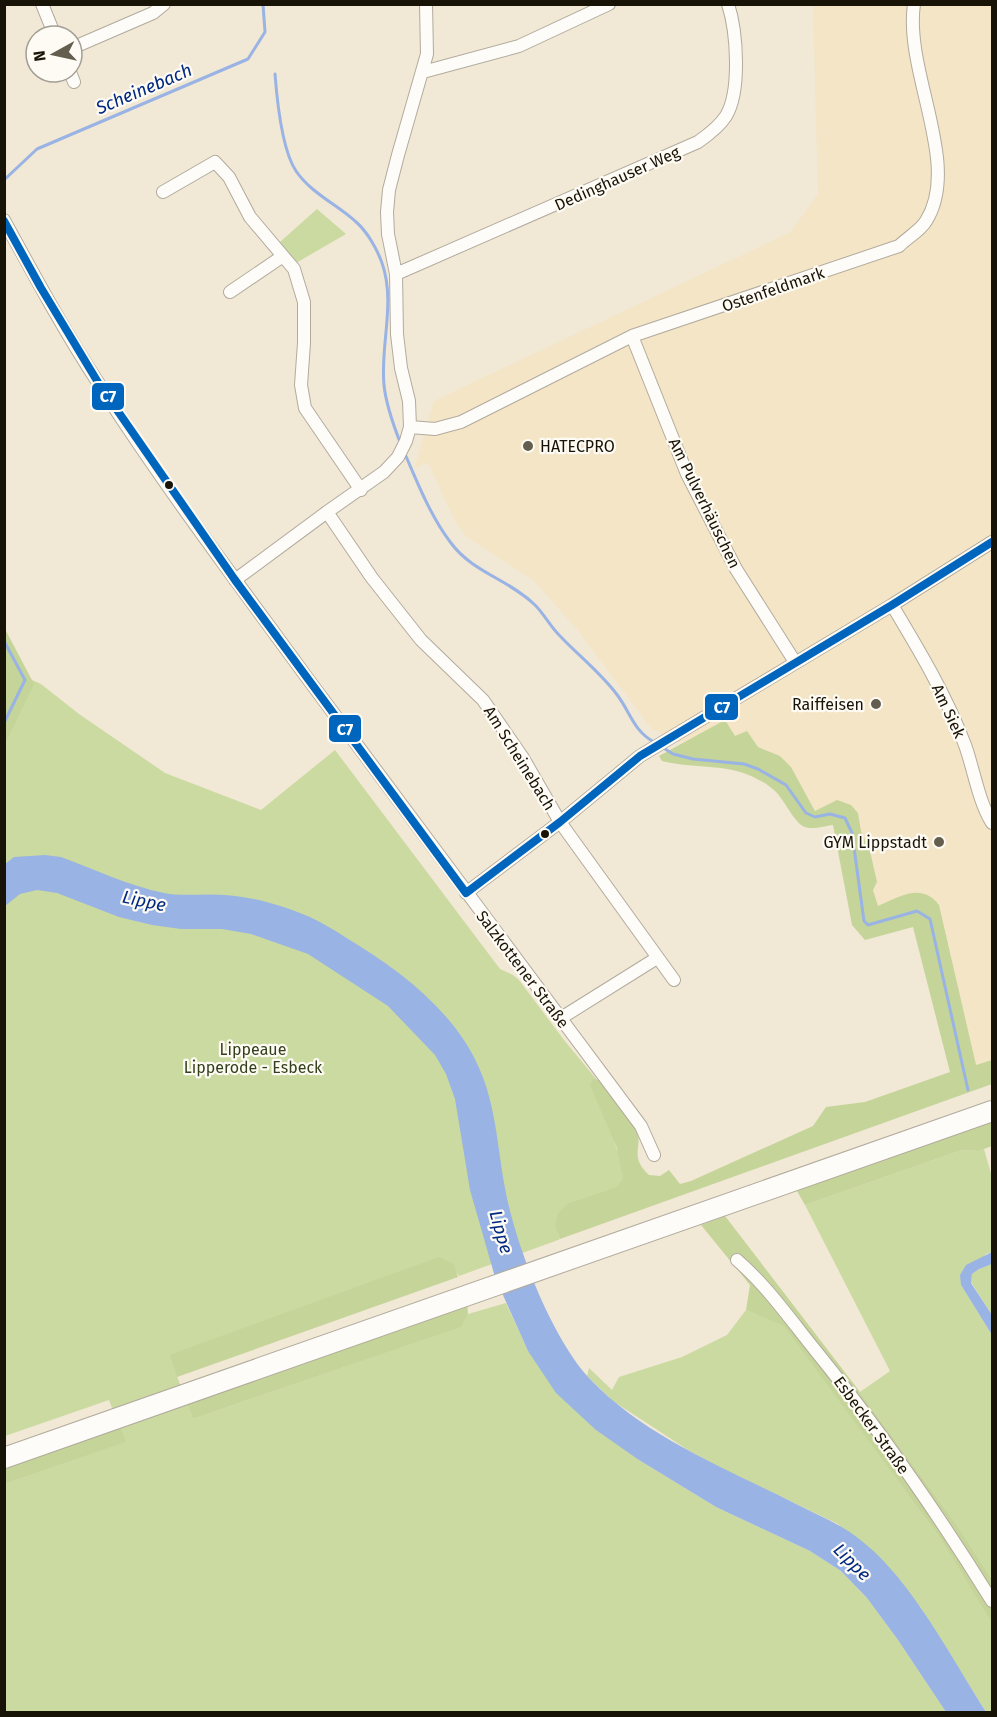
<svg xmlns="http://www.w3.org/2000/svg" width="997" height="1717" font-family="'Fira Sans',sans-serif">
	<rect width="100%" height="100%" fill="#f1e8d5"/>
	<path fill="#f3e5c5" d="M813 5H992V1060L976 1066 939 905 878 906 873 890 877 882 870 851 861 831 858 813 837 800 816 811 791 767 780 756 758 747 747 731 735 737 725 721 682 743 651 728 576 628 533 580 467 537 455 521 428 462 414 469 434 401 791 232 818 194Z"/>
	<path fill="#cbdaa1" d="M317 209 346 234 296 263 280 242Z
		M4 643 23 676 41 684 79 714 165 773 261 810 335 750 500 969 513 975 519 980 564 1040 611 1097 614 1141 630 1185 557 1231 560 1239 558 1240 459 1276 452 1264 169 1355 193 1419 460 1327 468 1314 506 1303 528 1351 639 1460 716 1507 810 1551 841 1571 867 1598 898 1640 946 1712H5V1484L125 1442 109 1400 5 1436Z
		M984 1149 992 1177V1252L986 1254 961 1285 992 1335V1579L957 1525 860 1392 890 1371 805 1205 962 1150 979 1151Z
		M992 1264V1315L971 1282 972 1274 979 1269Z
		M746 1310 784 1325 940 1538 987 1614 992 1623V1712H986L921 1608 838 1524 721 1468 688 1450 613 1401 587 1376 589 1368 612 1390 619 1377 682 1357 727 1335Z"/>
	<path fill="#c5d499" d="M5 629 34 684 5 744H4Z
		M725 720 735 736 747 731 758 747 780 756 791 767 815 811 837 800 851 805 858 813 861 831 870 851 877 882 873 890 878 906C900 897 921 882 939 905L976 1065 992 1060V1084L560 1239 555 1226 558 1214 567 1204 617 1187 623 1179 617 1148 590 1085 593 1079 599 1080C609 1093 629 1113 636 1128 644 1148 628 1155 649 1175L660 1176 669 1170 680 1184 691 1181 813 1126 826 1107 865 1102 950 1072 913 927 865 940 852 925 833 825C825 826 813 830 805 827 795 824 785 801 776 792 771 787 764 782 757 779 729 763 693 769 662 761L659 756Z
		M992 1118V1146L979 1151 962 1150 805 1205 797 1191 799 1186Z
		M725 1216 860 1392 957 1525 992 1579V1623L940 1538 784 1326 746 1310 750 1285 701 1225Z
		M439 1257 454 1264 458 1277 177 1377 169 1355Z
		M467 1302 468 1314 461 1327 193 1419 186 1401Z
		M119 1425 126 1442 5 1484V1467Z"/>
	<path fill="#99b3e4" d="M45 855 61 857C94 869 129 886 164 893 184 897 204 893 225 895 255 897 288 907 316 920 326 925 336 931 345 937 400 970 458 1013 482 1075 496 1110 498 1150 505 1188 515 1243 551 1338 590 1379 644 1436 723 1467 792 1502 817 1515 842 1524 863 1542 912 1581 952 1659 986 1712H946L898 1640 867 1598 841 1571 810 1551 716 1507 639 1460 596 1430 556 1393 528 1351 495 1277 470 1190 455 1099 446 1074 435 1055 388 1006 308 954 251 934 222 929H181L152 925 119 917 57 893 37 890 20 894 5 906V864L14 857Z
		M992 1252V1264L979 1269 972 1274 971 1283 992 1315V1335L961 1285 960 1275 966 1265Z"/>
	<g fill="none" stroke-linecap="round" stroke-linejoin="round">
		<path stroke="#99b3e4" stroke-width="3" d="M275 74C277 100 282 150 296 171 311 193 336 204 355 221 367 231 377 249 382 263 396 303 380 345 384 385 386 405 393 424 400 442
			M4 180 37 149 248 59 265 32 263 4
			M405 454C418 484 431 517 451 543 472 572 510 580 535 605 545 615 551 628 561 637 580 657 602 674 618 696 631 714 634 731 654 742
			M4 641 25 680 4 723
			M662 747 673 754 693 759 744 764 758 769 786 785 806 813 815 817 830 814 845 818 852 833 864 921 868 925 917 911 930 919 968 1090"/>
		<g stroke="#b2ab9d" stroke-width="14">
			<path id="minor" d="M42 4 55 36
				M72 48 153 13 164 4
				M70 72 74 82
				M423 72 519 46 609 4
				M163 192 215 162 229 177 250 217 294 269 304 302V343L301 385 305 408 361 490
				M4 220C34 275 64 331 99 384 163 484 235 579 305 675 417 826 530 976 641 1126L654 1155
				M396 274 698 142C708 135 719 127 726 116 741 91 737 32 728 4
				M230 292 283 256
				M632 336 687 474 736 569 795 662
				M410 427 435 429 461 422 632 336 899 246C907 238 921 230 926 221 962 164 904 72 914 4
				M327 512 372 578 421 640 483 700 523 758 560 822 674 980
				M235 580 327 512 384 472 398 457 406 441 410 427 409 401 401 368 397 334 396 274 388 234 387 212 389 190 398 155 427 54 426 4
				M892 605C919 650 946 695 965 745 974 770 978 800 992 823
				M466 893 560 822 640 756 892 605 992 542
				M561 1018 657 958
				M737 1260C767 1286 790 1319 815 1350 880 1430 938 1514 992 1601"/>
		</g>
		<g stroke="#b2ab9d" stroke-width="22">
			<path id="trunk" d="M4 1458 992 1111"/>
		</g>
		<use href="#minor" stroke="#fdfcf9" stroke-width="12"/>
		<use href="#trunk" stroke="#fdfcf9" stroke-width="20"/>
		<g stroke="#fefbf4" stroke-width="12">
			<path id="bus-1" d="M4 221 41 288 99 384 235 580 466 893
				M466 893 560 822 640 756 892 605 992 542"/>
		</g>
		<use href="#bus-1" stroke="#0065bd" stroke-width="8"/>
	</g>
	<g fill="#645e4f" stroke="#fefbf4" stroke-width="2">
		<circle cx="528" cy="446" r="6"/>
		<circle cx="876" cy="704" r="6"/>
		<circle cx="939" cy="842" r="6"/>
	</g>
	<g fill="#181307" stroke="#fefbf4" stroke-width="2">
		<circle cx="169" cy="485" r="5"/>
		<circle cx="545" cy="834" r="5"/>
	</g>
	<g text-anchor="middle" stroke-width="4.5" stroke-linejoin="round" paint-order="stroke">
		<g font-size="16" fill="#181307" stroke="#fefbf4">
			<text transform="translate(617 178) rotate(-24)" y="6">Dedinghauser Weg</text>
			<text transform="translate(773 289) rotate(-19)" y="6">Ostenfeldmark</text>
			<text transform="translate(705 503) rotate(64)" y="6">Am Pulverhäuschen</text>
			<text transform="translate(949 711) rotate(65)" y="6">Am Siek</text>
			<text transform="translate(520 758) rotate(58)" y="6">Am Scheinebach</text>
			<text transform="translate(523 969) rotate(53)" y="6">Salzkottener Straße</text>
			<text transform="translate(872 1425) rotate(54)" y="6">Esbecker Straße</text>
		</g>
		<g font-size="16" fill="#181307" stroke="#fefbf4" text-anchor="end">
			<text x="540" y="452" text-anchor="start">HATECPRO</text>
			<text x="864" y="710">Raiffeisen</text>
			<text x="927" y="848">GYM Lippstadt</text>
		</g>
		<g font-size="16" fill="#313f1a" stroke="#fefbf4">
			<text x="253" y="1055">Lippeaue<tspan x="253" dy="18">Lipperode - Esbeck</tspan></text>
		</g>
		<g font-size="18" font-style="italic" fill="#002981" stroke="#fefbf4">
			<text transform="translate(144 89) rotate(-23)" y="6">Scheinebach</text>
			<text transform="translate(144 901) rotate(12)" y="6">Lippe</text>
			<text transform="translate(501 1232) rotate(74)" y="6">Lippe</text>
			<text transform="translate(852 1562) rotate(45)" y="6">Lippe</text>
		</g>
	</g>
	<g stroke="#fefbf4" stroke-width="2">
		<rect x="91" y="382" width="34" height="29" rx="6" fill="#0065bd"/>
		<rect x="704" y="693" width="35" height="28" rx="6" fill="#0065bd"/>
		<rect x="328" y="714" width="34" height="29" rx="6" fill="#0065bd"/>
	</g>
	<g font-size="16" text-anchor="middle" font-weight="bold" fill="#fff">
		<text x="108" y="402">C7</text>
		<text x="722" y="713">C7</text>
		<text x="345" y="735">C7</text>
	</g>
	<rect width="997" height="1717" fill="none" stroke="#181307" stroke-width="12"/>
	<g transform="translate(54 54) rotate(262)"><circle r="28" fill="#fefbf4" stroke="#a29e95" stroke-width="1.5"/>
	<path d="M0-4.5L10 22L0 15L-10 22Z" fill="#645e4f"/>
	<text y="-9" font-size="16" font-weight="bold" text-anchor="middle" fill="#181307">N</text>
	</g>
</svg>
